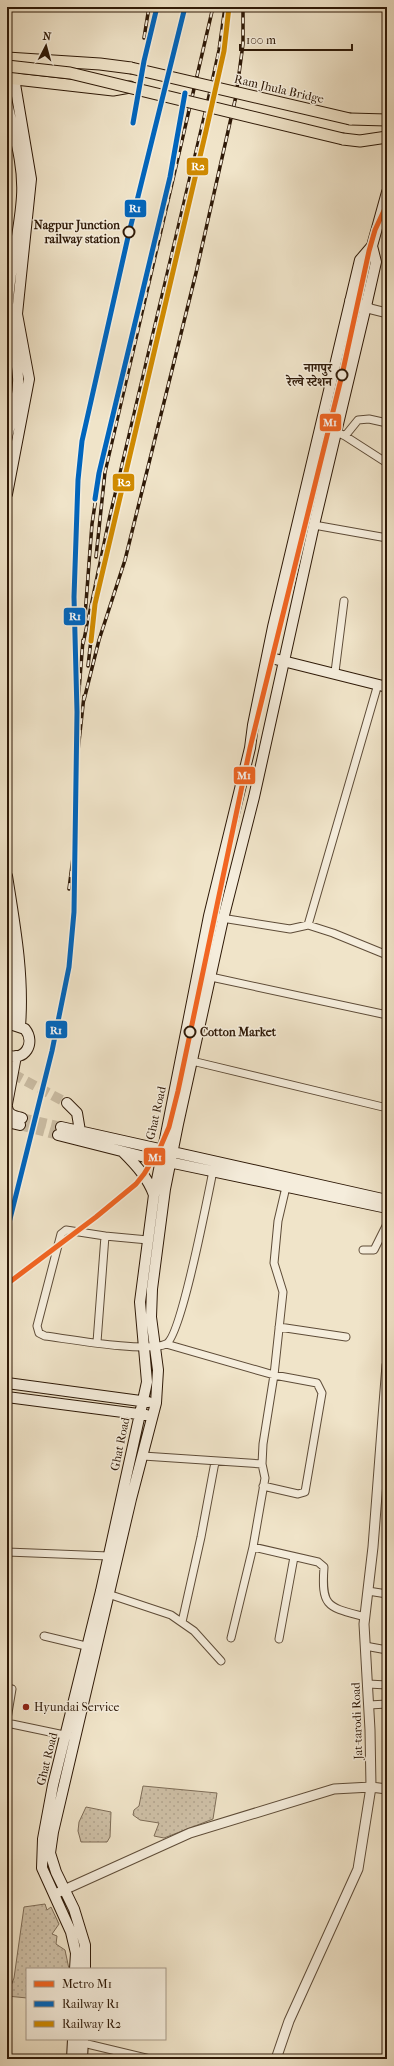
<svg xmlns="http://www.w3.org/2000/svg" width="394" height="2066" font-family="'IM FELL French Canon','Noto Serif Devanagari',serif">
	<defs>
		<pattern id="grass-dots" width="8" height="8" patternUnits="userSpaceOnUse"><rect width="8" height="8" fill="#cfc1a8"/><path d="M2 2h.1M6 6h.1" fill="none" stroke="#b2a58f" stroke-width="1.8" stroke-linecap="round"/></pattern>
		<pattern id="forest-firs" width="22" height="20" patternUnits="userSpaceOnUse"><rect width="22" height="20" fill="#cfc1a8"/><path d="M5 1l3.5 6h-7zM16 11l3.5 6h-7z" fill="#b2a58f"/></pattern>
	</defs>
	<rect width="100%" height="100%" fill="#f0e4c9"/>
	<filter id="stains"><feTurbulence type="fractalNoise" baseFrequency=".005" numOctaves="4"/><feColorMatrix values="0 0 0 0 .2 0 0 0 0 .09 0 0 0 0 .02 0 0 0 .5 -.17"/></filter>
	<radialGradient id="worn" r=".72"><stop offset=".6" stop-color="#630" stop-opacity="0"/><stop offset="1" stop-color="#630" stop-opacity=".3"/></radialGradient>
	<path fill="url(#grass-dots)" stroke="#7e6d58" d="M143 1786 217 1793 213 1819 164 1838 154 1836 159 1823 140 1820 133 1815 134 1810 139 1806Z
		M86 1807 111 1812 110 1837 107 1842H81L78 1831 79 1822Z
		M45 1904 47 1910 51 1907 59 1924 52 1934 57 1936 56 1944 65 1950 69 1969H27V1998L7 1996 14 1978 24 1907Z"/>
	<path fill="url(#forest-firs)" stroke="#7e6d58" d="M7 357C14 380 14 392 7 416Z"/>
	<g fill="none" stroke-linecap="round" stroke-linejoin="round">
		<path stroke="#c9bba2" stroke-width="10" stroke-dasharray="10 5" stroke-linecap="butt" d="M13 1074 67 1103
			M22 1118 61 1127
			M20 1125 58 1135"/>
		<g stroke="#5e4c38" stroke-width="9">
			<path id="minor" d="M321 424 345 436 387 463
				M345 436 358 420 369 419 387 423
				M314 525 387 538
				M335 672 344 601
				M209 916 290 929 308 925 378 684
				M308 925 333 933 387 955
				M197 974 387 1015
				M192 1061 387 1108
				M105 1236 148 1240
				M363 1250H374L387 1224
				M279 1327 346 1337
				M97 1342 105 1236 66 1230 61 1234 37 1326 39 1333 45 1336C69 1339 147 1353 166 1344 181 1337 208 1195 213 1171
				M166 1344 274 1375 317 1383 322 1393 305 1492 298 1494 263 1486
				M143 1456 262 1464
				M253 1547 318 1562 324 1567C321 1608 328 1607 365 1617
				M7 1552 109 1556
				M368 1591 387 1594
				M105 1593 171 1615 194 1631 221 1661
				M182 1622 201 1537 215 1462
				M44 1636 90 1647
				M231 1638 253 1547 265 1478 262 1464 263 1444 274 1375 283 1292 274 1263 278 1221 286 1187
				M279 1639 294 1557
				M365 1646 387 1650
				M368 1684 387 1685
				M369 1705 387 1704
				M7 1719 12 1689
				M7 1723 69 1736
				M79 2042 150 2059"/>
		</g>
		<g stroke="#5e4c38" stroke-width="11">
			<path id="tertiary" d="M350 300 371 309 387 313
				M55 1894 190 1833 334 1789 371 1787 387 1789
				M276 2059 289 2021 358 1869 371 1787 370 1730 364 1624 373 1547 387 1365"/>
		</g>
		<g stroke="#2e1907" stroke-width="12">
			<path id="secondary" d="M7 103C14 134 24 164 22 196 20 231 10 266 8 302 7 327 17 352 18 377 19 397 12 417 7 437
				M7 494 29 379 17 314 31 179 13 72
				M267 657 387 687
				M7 876C15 926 24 976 20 1026
				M7 936 13 983V1025
				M7 1055C25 1062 36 1043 25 1029L13 1025
				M67 1103 77 1113 80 1131
				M7 1104 16 1056
				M7 1107C8 1115 14 1116 22 1118
				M7 1122 20 1125
				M61 1127 387 1200
				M58 1135 145 1157 387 1208
				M123 1152C136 1165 148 1178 154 1195
				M7 1383 148 1402
				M7 1397 146 1415
				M75 1969 76 1953 71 1932 42 1868 43 1839 53 1785 101 1591 147 1382 140 1302 154 1195 209 916 250 748 253 725 273 627 360 260 372 246
				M85 1969V1945L74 1909 56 1872 50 1853 53 1832 131 1499 156 1403 158 1370 151 1317 152 1289 165 1189 178 1124 223 919 254 797 314 525 366 306 376 262 372 246 387 192
				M72 2059 73 2039
				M82 2059 83 2039"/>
		</g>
		<g stroke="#2e1907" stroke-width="13">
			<path id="primary" d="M7 78 113 90 130 87"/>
		</g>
		<g stroke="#2e1907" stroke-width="13">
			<path id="trunk" d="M7 58 100 64 131 68
				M350 119 387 120
				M343 139 360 141 387 137"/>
		</g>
		<use href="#minor" stroke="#f5eddc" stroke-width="7"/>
		<use href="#tertiary" stroke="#f5eddc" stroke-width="9"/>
		<use href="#secondary" stroke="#f5eddc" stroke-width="10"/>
		<use href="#primary" stroke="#f0e4c9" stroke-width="11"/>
		<use href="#trunk" stroke="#f0e4c9" stroke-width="11"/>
		<g stroke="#2e1907" stroke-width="3.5">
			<path id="rail" d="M144 38 149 7
				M133 123 144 61 157 7
				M96 557 105 472 213 7
				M85 616 92 524 100 471
				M83 644 109 520 207 105 219 50 225 7
				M88 666 93 622
				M84 700 99 640 125 560 196 273 236 96 243 44V7
				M78 703 83 640
				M77 760 84 696
				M69 889 76 834"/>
		</g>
		<use href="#rail" stroke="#f5eddc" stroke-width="2" stroke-dasharray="6" stroke-linecap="butt"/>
		<g stroke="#2e1907" stroke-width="13" stroke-linecap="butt">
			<path id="trunk-bridge" d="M7 66 70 73 343 139
				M131 68 350 119"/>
		</g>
		<use href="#trunk-bridge" stroke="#f0e4c9" stroke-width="11"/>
		<g stroke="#f5eddc" stroke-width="8">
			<path id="rail-1" d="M133 123 144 61 157 7
				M95 499 99 473 170 177 185 93
				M7 1231 52 1051 69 967 74 912 77 712 74 597 78 480 82 441 128 237 185 7"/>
		</g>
		<g stroke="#f5eddc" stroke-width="8">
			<path id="rail-2" d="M91 641 95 604 206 131 224 51 229 7"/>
		</g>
		<use href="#rail-1" stroke="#0065bd" stroke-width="5"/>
		<use href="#rail-2" stroke="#cf8a01" stroke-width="5"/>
		<g stroke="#f5eddc" stroke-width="8">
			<path id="metro-1" d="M7 1284 96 1217 136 1184 144 1174 160 1148 169 1127 178 1091 250 748 342 375 369 251 375 230 387 204"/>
		</g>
		<use href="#metro-1" stroke="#f26522" stroke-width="5"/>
	</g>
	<g fill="#f5eddc" stroke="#2e1907" stroke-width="2">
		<circle cx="129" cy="232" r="5.5"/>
		<circle cx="342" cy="375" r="5.5"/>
		<circle cx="190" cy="1032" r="5.5"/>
	</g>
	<circle fill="#8f2418" stroke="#f5eddc" stroke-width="1.5" cx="26" cy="1707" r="4"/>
	<g text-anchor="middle" stroke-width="3" stroke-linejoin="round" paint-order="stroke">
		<g font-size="12" fill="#2e1907" stroke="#f5eddc">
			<text transform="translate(279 89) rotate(13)" y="4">Ram Jhula Bridge</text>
			<text transform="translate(156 1113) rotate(-77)" y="4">Ghat Road</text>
			<text transform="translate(120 1444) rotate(-78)" y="4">Ghat Road</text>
			<text transform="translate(357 1721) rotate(-92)" y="4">Jat-tarodi Road</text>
			<text transform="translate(47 1759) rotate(-76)" y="4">Ghat Road</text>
		</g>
		<g font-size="12" font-weight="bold" fill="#2e1907" stroke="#f5eddc" text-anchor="end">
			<text x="120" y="229">Nagpur Junction<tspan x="120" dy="14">railway station</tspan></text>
			<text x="332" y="372">नागपुर<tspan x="332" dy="14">रेल्वे स्टेशन</tspan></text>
			<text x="200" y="1036" text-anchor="start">Cotton Market</text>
		</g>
		<g font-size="12" fill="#2e1907" stroke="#f5eddc" text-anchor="start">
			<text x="34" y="1711">Hyundai Service</text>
		</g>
	</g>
	<g stroke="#f5eddc" stroke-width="1.5">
		<rect x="186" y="157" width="23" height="19" rx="4" fill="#cf8a01"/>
		<rect x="124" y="199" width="23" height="19" rx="4" fill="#0065bd"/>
		<rect x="319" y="413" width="23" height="19" rx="4" fill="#f26522"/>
		<rect x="112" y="473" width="23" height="19" rx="4" fill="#cf8a01"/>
		<rect x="63" y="607" width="23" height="19" rx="4" fill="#0065bd"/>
		<rect x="233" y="766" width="23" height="19" rx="4" fill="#f26522"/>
		<rect x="45" y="1020" width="23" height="19" rx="4" fill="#0065bd"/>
		<rect x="143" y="1147" width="23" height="19" rx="4" fill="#f26522"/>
	</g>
	<g font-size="11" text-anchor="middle" font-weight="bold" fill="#fff">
		<text x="198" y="170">R2</text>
		<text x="135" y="212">R1</text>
		<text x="330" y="426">M1</text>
		<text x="124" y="486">R2</text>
		<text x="75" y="620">R1</text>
		<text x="244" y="779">M1</text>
		<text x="56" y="1034">R1</text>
		<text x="155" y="1161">M1</text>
	</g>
	<rect width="394" height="2066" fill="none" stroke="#f0e4c9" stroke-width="24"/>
	<rect x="8" y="8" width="378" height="2050" fill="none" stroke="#2e1907" stroke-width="2"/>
	<rect x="12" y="12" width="370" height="2042" fill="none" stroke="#2e1907"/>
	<rect x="26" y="1968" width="140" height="72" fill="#f5eddc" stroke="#a59887"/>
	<rect x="34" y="1981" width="20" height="6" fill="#f26522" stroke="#a59887"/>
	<text x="62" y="1988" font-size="12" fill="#2e1907">Metro M1</text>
	<rect x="34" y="2001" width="20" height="6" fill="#0065bd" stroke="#a59887"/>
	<text x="62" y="2008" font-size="12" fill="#2e1907">Railway R1</text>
	<rect x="34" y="2021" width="20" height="6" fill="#cf8a01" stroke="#a59887"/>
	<text x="62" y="2028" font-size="12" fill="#2e1907">Railway R2</text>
	<g transform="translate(46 46) rotate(6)" stroke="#f5eddc" stroke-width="3" paint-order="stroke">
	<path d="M0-3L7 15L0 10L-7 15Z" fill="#2e1907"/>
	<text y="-6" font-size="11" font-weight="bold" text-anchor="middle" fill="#2e1907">N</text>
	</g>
	<path d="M240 44v6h112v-6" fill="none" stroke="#2e1907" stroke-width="2"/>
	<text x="246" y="44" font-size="12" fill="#2e1907" stroke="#f5eddc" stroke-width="3" paint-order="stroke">100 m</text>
	<rect width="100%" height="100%" filter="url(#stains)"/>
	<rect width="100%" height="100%" fill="url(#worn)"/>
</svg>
